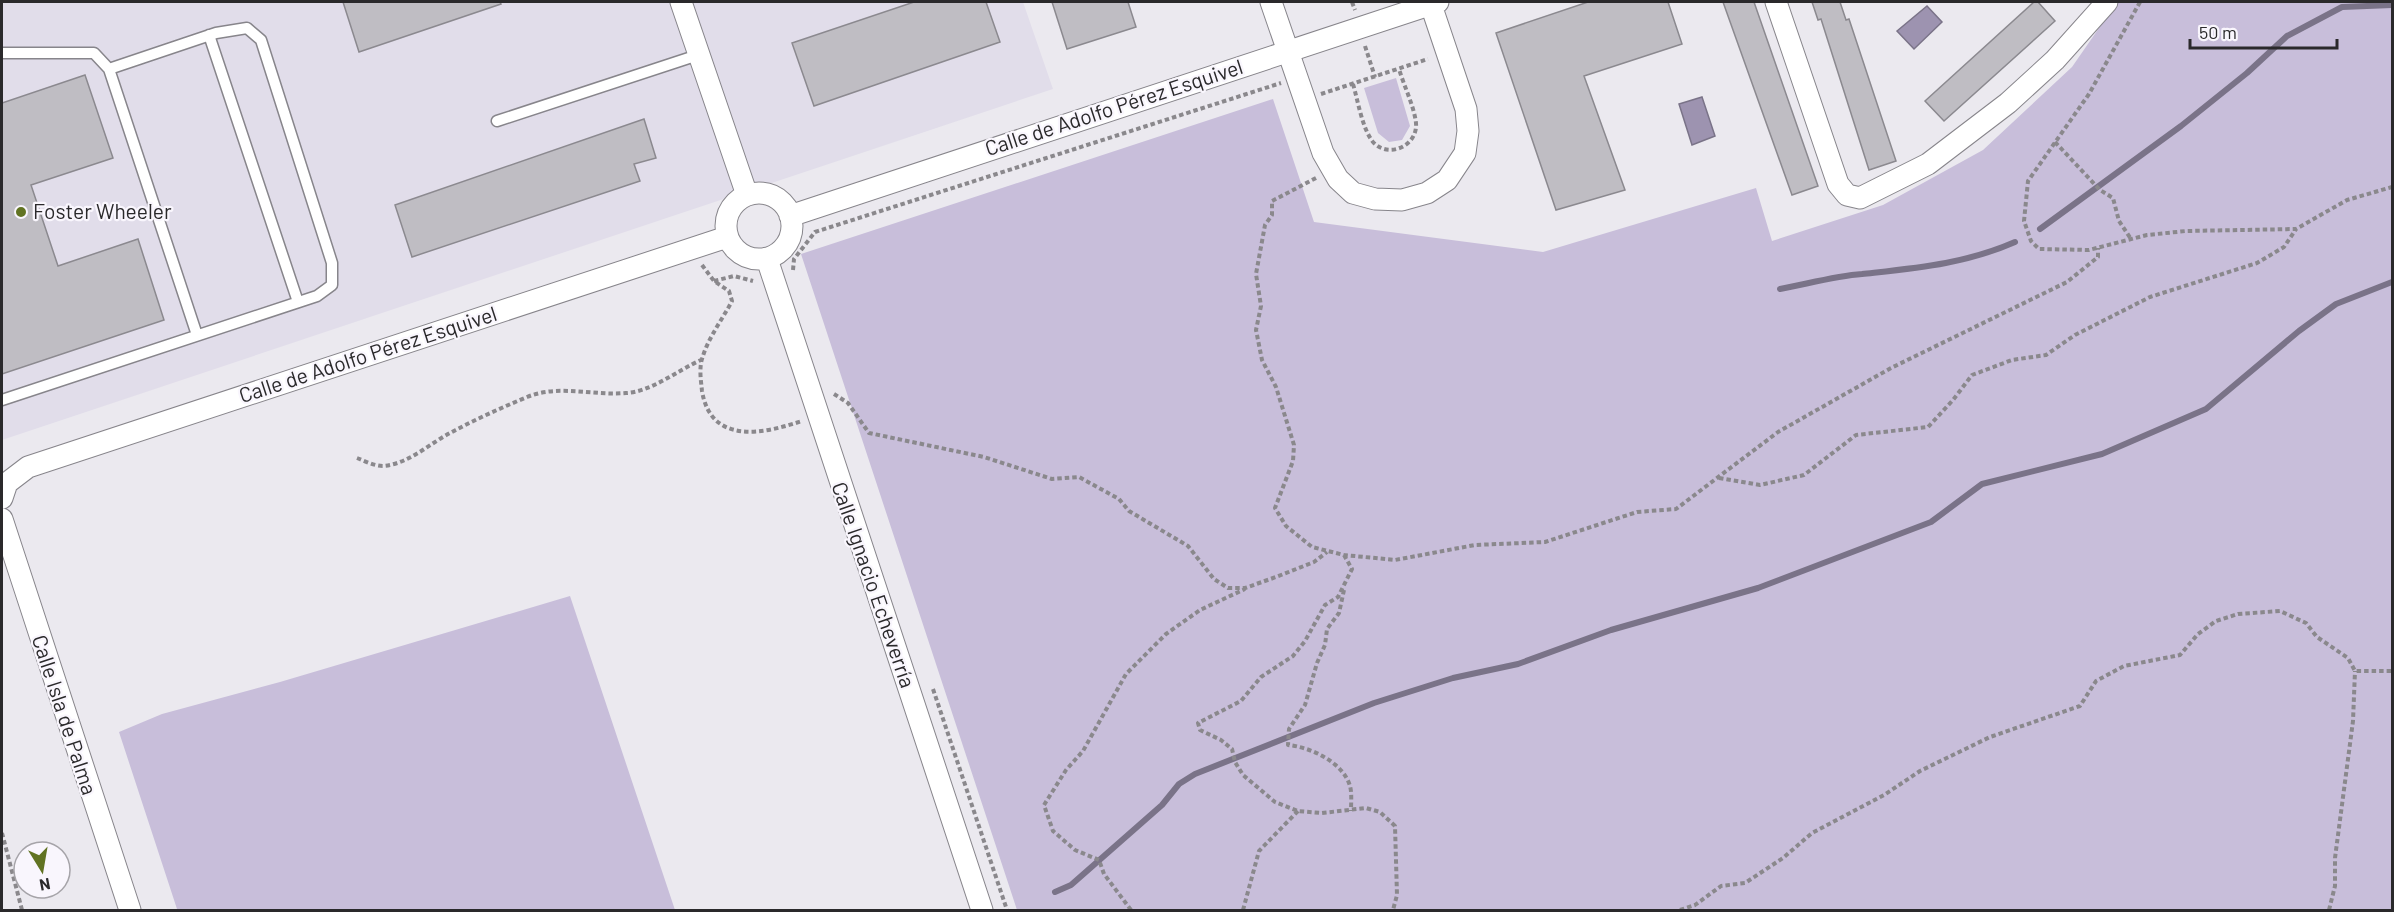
<svg xmlns="http://www.w3.org/2000/svg" width="2394" height="912" font-family="Barlow,sans-serif">
	<rect width="100%" height="100%" fill="#ebe9ef"/>
	<path fill="#e1ddea" d="M2 2H1023L1053 89 2 440Z"/>
	<path fill="#c8beda" d="M2117 2H2392V910H1017L801 254 1273 99 1314 222 1543 252 1756 188 1772 241 1883 205 1983 150 2072 67Z
		M1396 78 1410 126 1402 140 1389 142 1378 133 1364 88Z
		M570 596 675 910 177 909 119 732 162 714 280 682Z"/>
	<path fill="#9d93b0" stroke="#7a7388" stroke-width="1.5" d="M1927 6 1942 22 1914 49 1897 31Z
		M1702 97 1715 136 1692 145 1679 104Z"/>
	<g fill="none" stroke-linecap="round" stroke-linejoin="round">
		<path stroke="#7a7388" stroke-width="6" d="M2040 229 2181 126 2247 73 2287 36 2342 7 2392 5
			M1780 289C1807 284 1835 276 1862 274 1916 268 1965 264 2015 242
			M1055 892 1071 885 1162 805 1179 784 1195 774 1374 703 1453 678 1518 664 1611 630 1758 588 1931 522 1982 484 2102 454 2206 409 2299 331 2336 304 2392 282"/>
	</g>
	<path fill="#bfbdc3" stroke="#8b898f" stroke-width="1.5" d="M343 2H500L501 4 359 52Z
		M914 2H986L1000 42 814 106 792 43Z
		M1052 2H1128L1136 27 1067 49Z
		M1588 2H1668L1682 44 1584 76 1625 190 1556 210 1496 33Z
		M1723 2H1754L1818 186 1792 195Z
		M1812 2H1840L1846 20 1849 19 1896 161 1869 170 1821 19 1818 20Z
		M2034 2H2038L2055 21 1944 121 1925 101Z
		M85 75 113 158 31 185 58 266 138 239 164 320 2 374V103Z
		M644 119 656 158 634 164 640 181 412 257 395 205Z"/>
	<g fill="none" stroke-linecap="round" stroke-linejoin="round">
		<g stroke="#87858b" stroke-width="13">
			<path id="lane" d="M209 35 298 302
				M2 53H94L109 69 216 33 247 28 261 40 332 263V285L317 296 2 400
				M109 69 197 335
				M497 121 698 55"/>
		</g>
		<g stroke="#87858b" stroke-width="23">
			<path id="street" d="M681 2 747 195
				M1271 2 1323 153 1338 179 1353 193 1375 199 1402 200 1427 193 1447 180 1465 153 1468 131 1466 109 1430 2
				M1776 2 1838 184 1847 195 1860 198 1928 164 2008 103 2055 60 2107 2
				M726 226a33 33 0 1 1 66 0a33 33 0 1 1-66 0Z
				M790 216 1438 2
				M767 259 982 910
				M2 498 7 483 28 467 727 237
				M2 519 130 910"/>
		</g>
		<path stroke="#8a888c" stroke-width="4" stroke-dasharray="4.5 3" stroke-linecap="butt" d="M1352 2 1355 10
			M2140 2 2089 94 2028 181 2024 221 2031 241 2039 249 2089 250 2147 235 2186 231 2296 229 2347 200 2392 187
			M1365 46 1375 77
			M1353 84C1358 101 1362 128 1373 142 1388 159 1418 146 1416 123 1414 106 1404 86 1399 69
			M1321 94 1428 59
			M2055 142 2100 190 2113 198 2119 221 2131 239
			M1316 178 1272 201V215L1265 225 1256 274 1261 306 1256 330 1262 360 1276 387 1294 445 1293 461 1275 508 1286 526 1312 547 1344 555 1395 560 1475 545 1545 542 1637 512 1676 509 1778 432 1891 368 2067 282 2098 257V248
			M702 265 714 281 729 291 732 301C722 320 708 338 702 359 699 369 701 381 702 391 711 445 763 434 802 421
			M793 270 794 259 815 232 1281 83
			M714 281 734 276 753 281
			M834 394 848 403 869 433 984 457 1052 479 1079 477 1119 499 1129 511 1188 546 1214 579 1228 588H1245L1276 577 1314 562 1327 552
			M357 458C365 461 374 466 383 466 409 464 430 443 452 432 476 419 501 408 527 397 559 384 593 396 626 393 651 392 678 370 701 360
			M1719 478 1760 485 1804 475 1856 435 1928 427 1953 400 1972 375 2012 360 2046 355 2075 335 2150 297 2257 263 2284 247 2296 229
			M1344 555 1352 569 1338 597 1325 605 1305 641 1293 656 1261 677 1241 701 1198 723 1200 730 1221 740 1232 749 1235 762 1243 775 1275 802 1298 811 1322 813 1366 808 1380 812 1395 826 1397 895 1393 910
			M1344 590 1339 613 1327 629 1325 645 1317 663 1305 705 1289 729 1288 745C1310 747 1343 762 1350 786 1352 793 1351 803 1351 811
			M933 689 1007 910
			M2 833 22 910
			M1131 910 1104 874 1099 860 1075 850 1053 831 1044 805 1066 770 1083 751 1126 674 1166 634 1200 610 1245 589
			M1243 910 1259 851 1298 811
			M1680 910 1695 905 1721 886 1745 883 1783 858 1812 833 1884 795 1920 771 1990 737 2080 706 2096 681 2124 666 2180 655 2198 634 2216 621 2238 614 2280 611 2306 623 2317 637 2348 658 2355 671H2392
			M2329 910 2335 886V858L2353 721 2355 671"/>
		<use href="#lane" stroke="#fff" stroke-width="10"/>
		<use href="#street" stroke="#fff" stroke-width="21"/>
	</g>
	<circle fill="#617322" stroke="#f9f6fd" stroke-width="2" cx="21" cy="212" r="6"/>
	<g text-anchor="middle" stroke-width="4.5" stroke-linejoin="round" paint-order="stroke">
		<g font-size="21" fill="#2a292b" stroke="#f9f6fd">
			<text transform="translate(1114 108) rotate(-18)" y="7">Calle de Adolfo Pérez Esquivel</text>
			<text transform="translate(368 355) rotate(-18)" y="7">Calle de Adolfo Pérez Esquivel</text>
			<text transform="translate(873 585) rotate(71)" y="7">Calle Ignacio Echeverría</text>
			<text transform="translate(64 715) rotate(72)" y="7">Calle Isla de Palma</text>
		</g>
		<g font-size="21" fill="#2a292b" stroke="#f9f6fd" text-anchor="start">
			<text x="33" y="219">Foster Wheeler</text>
		</g>
	</g>
	<rect width="2394" height="912" fill="none" stroke="#2a292b" stroke-width="6"/>
	<g transform="translate(42 870) rotate(169)"><circle r="28" fill="#f9f6fd" stroke="#a6a4a9" stroke-width="1.5"/>
	<path d="M0-4.5L10 22L0 15L-10 22Z" fill="#617322"/>
	<text y="-9" font-size="16" font-weight="bold" text-anchor="middle" fill="#2a292b">N</text>
	</g>
	<path d="M2190 39v9h147v-9" fill="none" stroke="#2a292b" stroke-width="3"/>
	<text x="2199" y="39" font-size="18" fill="#2a292b" stroke="#f9f6fd" stroke-width="4.5" paint-order="stroke">50 m</text>
</svg>
